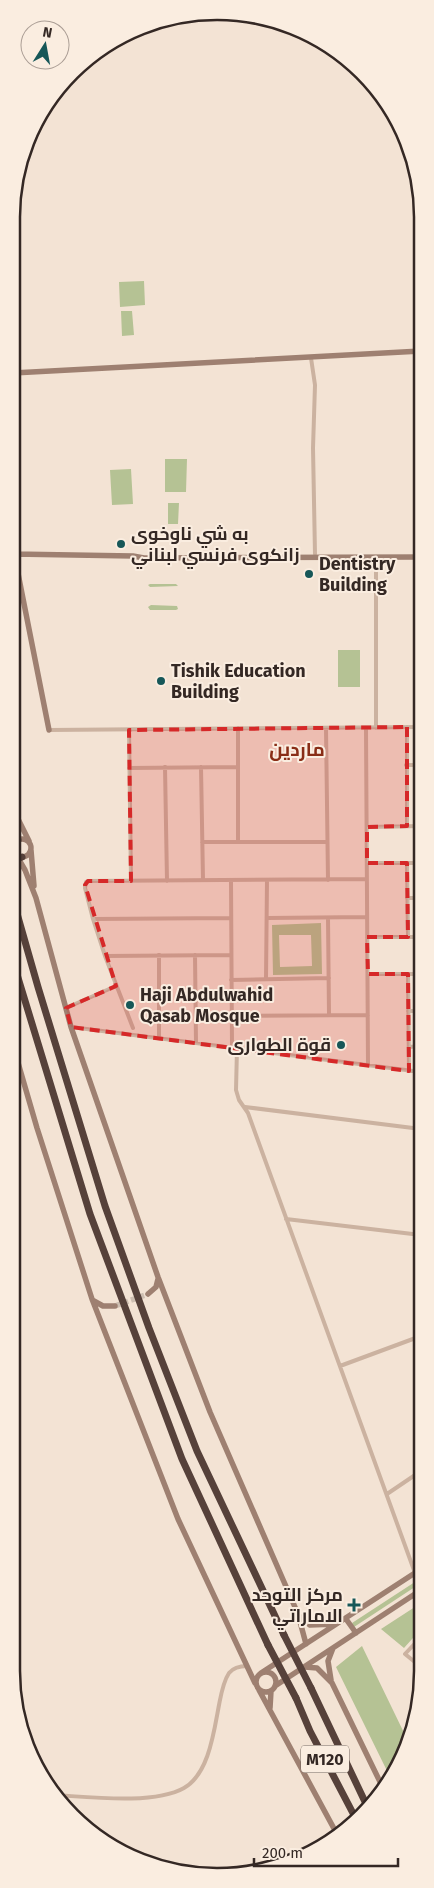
<svg xmlns="http://www.w3.org/2000/svg" width="434" height="1888" font-family="'Fira Sans',Cairo,sans-serif">
	<rect width="100%" height="100%" fill="#f3e3d4"/>
	<path fill="#b5c294" fill-rule="evenodd" d="M144 281 145 305 120 307 119 282Z
		M121 311H132L134 335 122 336Z
		M165 459H187L186 492H165Z
		M131 469 133 504 112 505 110 470Z
		M168 503H179L178 524H168Z
		M150 584H176L178 586 150 587 148 585Z
		M151 605 177 606 178 609 176 610H150L148 607Z
		M338 650H360V687H338Z
		M321 923 322 974 273 975 272 925ZM311 935 312 966 280 967 279 935Z
		M421 1578V1583L354 1627 352 1623Z
		M421 1603V1629L404 1648 381 1629Z
		M362 1646 407 1739 395 1774 391 1779 336 1667Z"/>
	<g fill="none" stroke-linecap="round" stroke-linejoin="round">
		<path stroke="#cdbeb1" stroke-width="5.5" stroke-dasharray="5.5 3" stroke-linecap="butt" d="M115 1306 148 1294"/>
		<path stroke="#cbb2a0" stroke-width="4" d="M311 358 315 385 313 448 315 554
			M376 557V728
			M407 727V826
			M238 728V842
			M326 728 328 880
			M366 728 368 1065
			M49 730 421 727
			M129 730 131 881
			M406 765H421
			M165 767 167 881
			M201 767 203 880
			M129 768 238 767
			M367 827 421 826
			M202 842H327
			M367 863H421
			M407 863 408 937
			M231 880 232 1048
			M407 898H421
			M267 918 367 917
			M328 918 329 1015
			M93 919 231 918
			M367 937H421
			M195 955 196 1043
			M105 956 231 955
			M368 974H421
			M408 974 409 1071
			M266 979 267 880
			M231 980 329 978
			M66 1008 116 986
			M408 1011H421
			M231 1016 368 1015
			M71 1027 421 1072
			M133 1028 105 956 93 919 85 888 86 882 88 881 367 879
			M159 1038V955
			M409 1047 421 1046
			M237 1048 236 1090 239 1100 248 1113 415 1573
			M245 1107 421 1129
			M286 1219 421 1235
			M340 1366 421 1336
			M387 1494 421 1471
			M421 1667 405 1654 421 1637
			M55 1795C89 1797 154 1805 184 1788 209 1774 214 1731 219 1705 221 1695 223 1682 229 1673 234 1667 240 1666 247 1666"/>
		<path stroke="#9e8071" stroke-width="5.5" d="M13 373 421 351
			M13 548 49 730
			M13 554 133 556 144 558 421 557
			M12 807 29 841
			M13 815 14 843
			M13 848a9 9 0 1 1 18 0a9 9 0 1 1-18 0Z
			M31 850 34 886
			M15 853 25 870 36 898 71 1027 158 1277 210 1412 298 1614 306 1644
			M12 1042 37 1128 92 1299 178 1519 255 1683
			M148 1294 156 1287 158 1279
			M94 1301 103 1306H115
			M299 1616 310 1625 336 1624
			M346 1619 356 1633
			M305 1667 317 1668 332 1683 383 1788
			M256 1682a10 10 0 1 1 20 0a10 10 0 1 1-20 0Z
			M261 1673 421 1569
			M331 1680 328 1661 333 1648
			M275 1686 421 1590
			M259 1690 338 1836
			M270 1708 271 1691"/>
		<path stroke="#56413a" stroke-width="7" d="M12 840H18
			M12 861 22 857
			M12 896 38 987 105 1206 149 1328 197 1451 284 1635
			M12 958 90 1214 182 1459 268 1645
			M311 1688 367 1806
			M296 1698 310 1731 356 1819"/>
		<path stroke="#56413a" stroke-width="7" d="M284 1635 311 1688
			M268 1645 296 1698"/>
	</g>
	<path fill="#d62828" fill-opacity="0.2" stroke="#d62828" stroke-width="4" stroke-dasharray="10 6" stroke-linejoin="round" d="M407 727V826L367 827V863H407L408 937H367L368 974H408L409 1071 71 1027 66 1008 116 986 85 885 88 881H131L129 730Z"/>
	<g fill="#165758" stroke="#faede0" stroke-width="2">
		<circle cx="121" cy="544" r="5"/>
		<circle cx="309" cy="574" r="5"/>
		<circle cx="161" cy="681" r="5"/>
		<circle cx="130" cy="1005" r="5"/>
		<circle cx="341" cy="1045" r="5"/>
		<path d="M351.5 1597.5h5v5h5v5h-5v5h-5v-5h-5v-5h5z"/>
	</g>
	<g text-anchor="middle" stroke-width="4" stroke-linejoin="round" paint-order="stroke">
		<rect fill="#faede0" stroke="#6f635c" stroke-width="1" x="301" y="1745.5" width="48" height="27" rx="4"/>
		<g font-size="16" font-weight="bold" fill="#342824">
			<text x="325" y="1765">M120</text>
		</g>
		<g font-size="18" font-weight="bold" fill="#342824" stroke="#faede0" text-anchor="start">
			<text x="131" y="540">به شي ناوخوى<tspan x="131" dy="21">زانكوى فرنسي لبناني</tspan></text>
			<text x="319" y="570">Dentistry<tspan x="319" dy="21">Building</tspan></text>
			<text x="171" y="677">Tishik Education<tspan x="171" dy="21">Building</tspan></text>
			<text x="140" y="1001">Haji Abdulwahid<tspan x="140" dy="21">Qasab Mosque</tspan></text>
			<text x="331" y="1051" text-anchor="end">قوة الطواری</text>
			<text x="343" y="1601" text-anchor="end">مركز التوحد<tspan x="343" dy="21">الاماراتي</tspan></text>
		</g>
		<g font-size="19" font-weight="bold" fill="#892d16" stroke="#faede0">
			<text x="297" y="756">ماردین</text>
		</g>
	</g>
	<path d="M0 0H434V1888H0ZM217 20H217A197 197 0 0 1 414 217V1671A197 197 0 0 1 217 1868H217A197 197 0 0 1 20 1671V217A197 197 0 0 1 217 20Z" fill="#faede0" fill-rule="evenodd"/>
	<path fill="none" stroke="#342824" stroke-width="2.5" d="M217 20H217A197 197 0 0 1 414 217V1671A197 197 0 0 1 217 1868H217A197 197 0 0 1 20 1671V217A197 197 0 0 1 217 20Z"/>
	<g transform="translate(45 45) rotate(11)"><circle r="24" fill="#faede0" stroke="#ab9e95"/>
	<path d="M0-4L9 19L0 12L-9 19Z" fill="#165758"/>
	<text y="-8" font-size="14" font-weight="bold" text-anchor="middle" fill="#342824">N</text>
	</g>
	<path d="M254 1858v8h144v-8" fill="none" stroke="#342824" stroke-width="2.5"/>
	<text x="262" y="1858" font-size="15" fill="#342824" stroke="#faede0" stroke-width="4" paint-order="stroke">200 m</text>
</svg>
